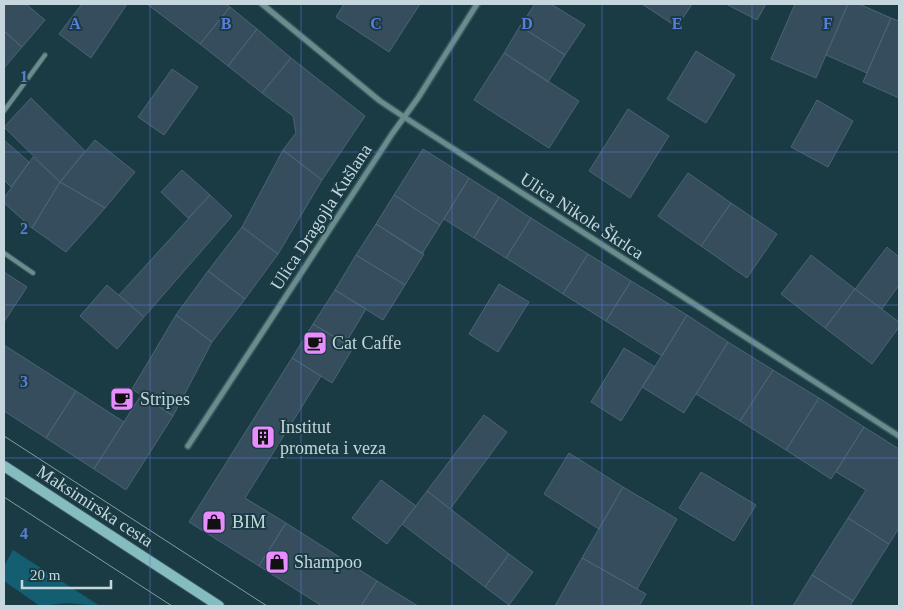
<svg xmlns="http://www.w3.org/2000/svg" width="903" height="610" font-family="Georgia,serif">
	<rect width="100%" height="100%" fill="#1b3b44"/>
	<path fill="#135e71" d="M13 550 100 606 67 603 40 606 4 581V566Z"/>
	<path fill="#364d5e" stroke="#4b6475" d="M4 4H26L45 20 22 47 4 31Z
		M82 4H127L91 58 59 34Z
		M147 4H225L230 7 200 44Z
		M344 4H420L389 52 336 17Z
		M535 4H551L585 25 565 55 520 26Z
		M642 4H692L677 27Z
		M726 4H766L757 20Z
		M795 4H848L816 78 771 59Z
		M848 4H859L891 18 867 73 826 55Z
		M230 7 257 29 228 66 200 44Z
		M891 18 899 21V98L863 82Z
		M520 26 565 55 548 82 504 53Z
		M257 29 291 58 262 93 228 66Z
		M4 31 22 47 4 68Z
		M696 51 735 75 706 123 667 99Z
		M504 53 579 101 549 148 474 100Z
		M291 58 365 116 322 180 283 150 296 133 293 116 262 93Z
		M172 69 198 87 164 135 138 117Z
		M31 98 85 151 60 182 4 127Z
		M817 100 853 121 828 167 791 147Z
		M628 109 669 136 630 198 589 171Z
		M4 140 29 162 11 187 4 180Z
		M95 140 135 172 105 208 60 182Z
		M423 149 469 178 440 225 394 195Z
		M283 150 322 180 278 254 242 227Z
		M33 157 60 182 32 228 4 203V198Z
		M182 170 210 195 188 218 161 192Z
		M688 173 731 203 701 246 658 216Z
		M469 178 499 197 474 238 444 219Z
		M60 182 105 208 66 252 32 228Z
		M210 195 232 216 144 317 119 295Z
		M394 195 440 225 422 254 376 224Z
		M499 197 531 218 506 258 474 238Z
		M731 203 777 234 747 278 701 246Z
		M531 218 588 254 563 294 506 258Z
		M376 224 424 254 405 285 356 255Z
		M242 227 278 254 245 299 208 271Z
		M887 247 899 257V285L882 309 855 289Z
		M588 254 631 281 606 321 563 294Z
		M356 255 405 285 383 320 335 290Z
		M811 255 855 289 825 328 781 294Z
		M208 271 245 299 212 342 176 315Z
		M4 272 27 287 4 322Z
		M631 281 687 315 662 356 606 321Z
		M499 284 529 302 498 352 469 334Z
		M107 285 144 317 117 349 80 316Z
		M855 289 899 322V327L872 364 825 328Z
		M335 290 366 309 345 344 313 324Z
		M176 315 212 342 173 416 132 389Z
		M687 315 728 342 684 413 642 387Z
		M313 324 353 348 332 383 292 358Z
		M728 342 773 370 740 421 696 394Z
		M4 345 76 391 46 438 4 411Z
		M624 348 655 367 621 421 591 402Z
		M292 358 321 376 245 498 286 523 259 566 189 522Z
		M773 370 819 398 786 450 740 421Z
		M76 391 124 422 94 469 46 438Z
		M141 395 173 416 126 490 94 469Z
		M819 398 864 427 831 479 786 450Z
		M484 415 507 432 450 509 427 491Z
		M864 427 899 449V528L889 544 848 518 866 490 836 472Z
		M569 453 623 487 599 529 544 494Z
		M701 472 756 505 734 541 679 508Z
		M381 480 416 506 387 544 352 518Z
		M623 487 677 519 637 589 582 558Z
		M427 491 509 554 485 587 402 524Z
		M848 518 889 544 853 601 812 575Z
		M286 523 377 581 361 606H322L259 566Z
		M509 554 533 572 509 605 485 587Z
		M582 558 646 594 639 606H555Z
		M812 575 853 601 850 606H793Z
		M377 581 418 606H361Z"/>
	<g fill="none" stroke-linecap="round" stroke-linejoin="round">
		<g stroke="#3a575f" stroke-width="6">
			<path id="service" d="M4 111 45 55
				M4 253 33 273"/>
		</g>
		<g stroke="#3a575f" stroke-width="8">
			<path id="minor" d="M262 4 380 101 404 117 899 436
				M188 446 392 134 418 98 477 4"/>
		</g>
		<g stroke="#3a575f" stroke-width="12">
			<path id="secondary" d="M4 466 219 606"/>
		</g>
		<use href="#service" stroke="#698c8d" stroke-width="4"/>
		<use href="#minor" stroke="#698c8d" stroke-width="5"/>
		<use href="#secondary" stroke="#84bcbf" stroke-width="10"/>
		<path stroke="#849ba2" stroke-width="1" d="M4 436 267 606
			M4 497 172 606"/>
	</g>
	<path fill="none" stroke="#587ed9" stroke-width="1" stroke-opacity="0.55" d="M150 4V606M301 4V606M452 4V606M602 4V606M752 4V606M4 152H899M4 305H899M4 458H899"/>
	<defs>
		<g id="cafe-square" transform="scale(1.25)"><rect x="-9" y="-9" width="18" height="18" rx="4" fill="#e98dfe" stroke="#1b3b44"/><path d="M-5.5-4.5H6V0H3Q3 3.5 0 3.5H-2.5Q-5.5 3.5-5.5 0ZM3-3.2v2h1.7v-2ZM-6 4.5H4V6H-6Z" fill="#111"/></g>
		<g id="building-square" transform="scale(1.25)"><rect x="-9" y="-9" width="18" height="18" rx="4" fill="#e98dfe" stroke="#1b3b44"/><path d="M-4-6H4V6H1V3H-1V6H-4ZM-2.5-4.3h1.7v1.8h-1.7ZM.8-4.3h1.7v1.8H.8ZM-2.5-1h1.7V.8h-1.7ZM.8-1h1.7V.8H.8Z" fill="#111"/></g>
		<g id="shop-square" transform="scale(1.25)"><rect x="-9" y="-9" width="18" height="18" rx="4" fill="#e98dfe" stroke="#1b3b44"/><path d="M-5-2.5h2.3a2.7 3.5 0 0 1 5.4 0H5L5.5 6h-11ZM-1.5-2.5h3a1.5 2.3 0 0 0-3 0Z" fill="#111"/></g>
	</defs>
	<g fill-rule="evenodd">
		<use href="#cafe-square" x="315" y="343"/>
		<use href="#cafe-square" x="122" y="399"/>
		<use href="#building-square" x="263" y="437"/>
		<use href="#shop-square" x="214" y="522"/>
		<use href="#shop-square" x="277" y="562"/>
	</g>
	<g text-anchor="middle" stroke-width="4" stroke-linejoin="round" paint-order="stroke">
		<g font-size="18" fill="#c5d7dc" stroke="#1b3b44">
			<text transform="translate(582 216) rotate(33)" y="6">Ulica Nikole Škrlca</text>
			<text transform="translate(321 217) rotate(-57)" y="6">Ulica Dragojla Kušlana</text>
			<text transform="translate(95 506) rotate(33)" y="6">Maksimirska cesta</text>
		</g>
		<g font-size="18" fill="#c5d7dc" stroke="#1b3b44" text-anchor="start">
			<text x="332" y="349">Cat Caffe</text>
			<text x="140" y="405">Stripes</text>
			<text x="280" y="433">Institut<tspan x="280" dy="21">prometa i veza</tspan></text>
			<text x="232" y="528">BIM</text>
			<text x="294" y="568">Shampoo</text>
		</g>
	</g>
	<g font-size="16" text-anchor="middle" font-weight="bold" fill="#587ed9" stroke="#1b3b44" stroke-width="4" stroke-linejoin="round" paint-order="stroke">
		<text x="75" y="29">A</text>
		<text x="226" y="29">B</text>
		<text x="376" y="29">C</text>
		<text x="527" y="29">D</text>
		<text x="677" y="29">E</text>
		<text x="828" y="29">F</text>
		<text x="24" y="82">1</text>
		<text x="24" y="234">2</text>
		<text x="24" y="387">3</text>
		<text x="24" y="539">4</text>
	</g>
	<rect width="903" height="610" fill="none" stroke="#c5d7dc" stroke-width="10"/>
	<path d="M22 580v8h89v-8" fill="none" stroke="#c5d7dc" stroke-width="2.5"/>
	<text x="30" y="580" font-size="15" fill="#c5d7dc" stroke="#1b3b44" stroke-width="4" paint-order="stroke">20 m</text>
</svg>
